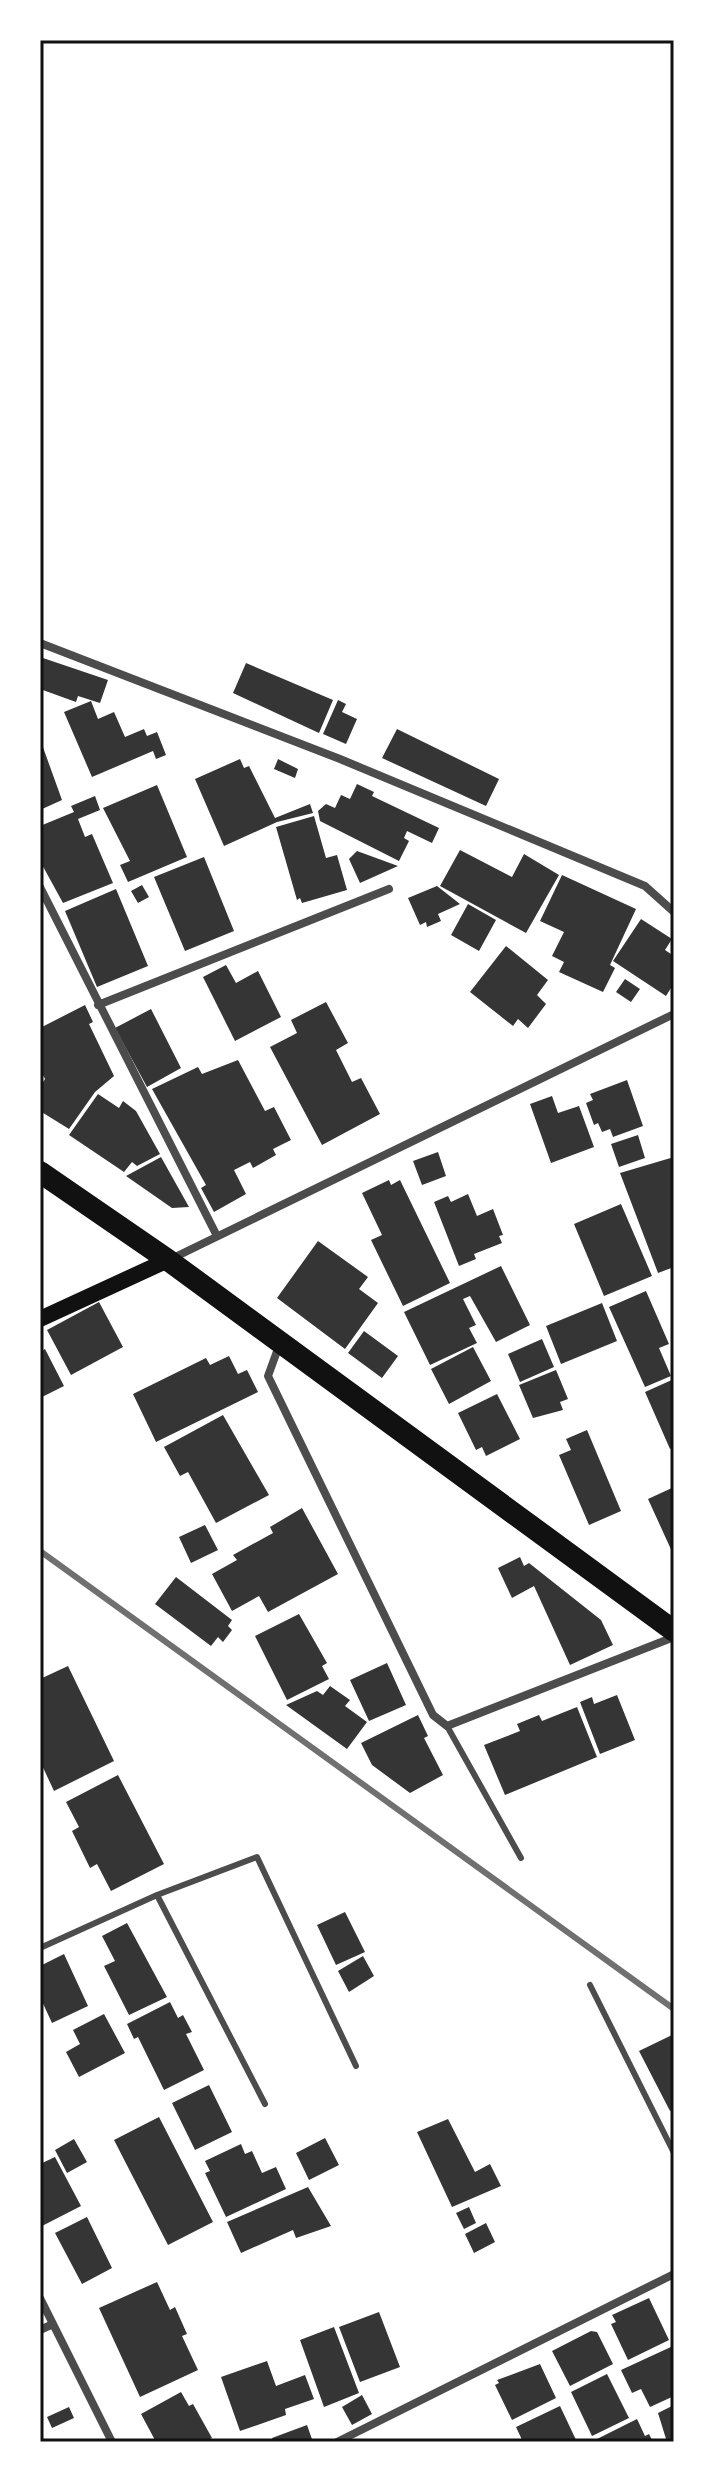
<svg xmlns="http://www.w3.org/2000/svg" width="714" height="2482" font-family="Mulish,sans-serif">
	<rect width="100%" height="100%" fill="#fff"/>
	<path fill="#353535" d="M40 657 108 680 100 703 78 696 76 702 40 689Z
		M246 663 333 700 319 733 233 693Z
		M338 700 346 704 342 712 357 719 346 744 323 734Z
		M91 701 98 719 114 712 125 737 144 729 147 736 157 732 166 755 156 759 153 751 92 777 64 712Z
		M397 729 499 779 486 806 382 758Z
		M40 739 62 800 40 810Z
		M240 759 244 768 249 766 275 818 310 804 313 813 277 822 224 846 195 779Z
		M278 759 298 769 295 778 274 769Z
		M357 784 374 792 372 796 439 828 432 843 407 831 404 838 409 841 399 861 320 821 318 811 326 804 335 808 341 795 350 799Z
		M157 785 187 857 128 882 120 865 130 861 103 808Z
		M95 796 100 810 78 819 85 837 92 834 113 883 63 903 40 861V826L74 812 71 806Z
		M314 816 326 858 337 855 347 890 302 903 300 898 297 900 276 827Z
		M460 850 512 877 524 854 559 875 526 933 440 886Z
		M357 851 398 866 360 883 349 859Z
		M204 857 234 931 185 951 154 877Z
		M562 875 636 909 610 965 615 968 603 992 559 972 564 962 552 956 564 932 540 921Z
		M142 885 149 897 138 903 131 891Z
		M437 886 460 904 438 914 441 921 427 927 426 922 420 925 408 898Z
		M116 889 148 966 97 987 65 911Z
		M468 904 496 920 479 951 451 935Z
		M641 919 672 939 665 950 674 956V983L666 996 613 961Z
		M506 946 548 980 537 995 546 1004 528 1028 518 1019 513 1026 470 992Z
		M226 965 236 983 258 971 281 1017 235 1041 203 977Z
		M625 979 640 989 631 1002 616 992Z
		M326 1002 348 1043 336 1050 352 1082 361 1078 380 1114 322 1145 270 1047 297 1033 291 1020Z
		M85 1005 93 1022 89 1024 114 1076 95 1092 69 1129 40 1111V1087L45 1079 40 1069V1028Z
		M151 1009 181 1068 147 1087 115 1028Z
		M238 1060 265 1111 274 1107 291 1140 273 1149 276 1155 253 1168 250 1162 234 1170 246 1194 214 1212 201 1188 206 1185 152 1089 198 1067 202 1074Z
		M627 1080 643 1126 613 1137 610 1129 602 1132 598 1123 594 1125 586 1103 593 1100 590 1094Z
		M98 1094 119 1108 123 1101 136 1111 160 1154 137 1166 132 1162 124 1172 69 1135Z
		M552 1096 558 1113 579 1106 594 1147 551 1163 530 1104Z
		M638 1135 645 1158 619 1167 611 1144Z
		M438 1152 446 1176 422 1185 413 1161Z
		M161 1157 189 1207 172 1208 126 1176Z
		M674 1157V1267L658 1273 620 1173Z
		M389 1180 391 1185 400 1180 450 1283 403 1306 371 1240 382 1235 362 1193Z
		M468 1194 477 1216 493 1209 503 1235 499 1236 502 1243 474 1254 476 1259 459 1266 434 1202 448 1196 451 1202Z
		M621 1204 652 1276 604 1296 574 1224Z
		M318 1241 368 1277 359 1289 378 1303 345 1349 277 1298Z
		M501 1266 530 1325 496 1342 470 1296 463 1299 476 1325 469 1328 477 1343 430 1365 404 1312Z
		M646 1291 669 1344 659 1348 671 1376 645 1387 609 1307Z
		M99 1302 123 1347 71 1375 47 1330Z
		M602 1303 617 1341 561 1364 546 1326Z
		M364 1331 398 1356 382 1378 348 1353Z
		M542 1339 554 1367 520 1382 508 1354Z
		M473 1347 491 1381 449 1404 431 1369Z
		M45 1349 64 1386 40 1398V1352Z
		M229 1356 238 1374 247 1370 258 1392 156 1442 133 1394 206 1358 210 1365Z
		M556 1370 568 1399 560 1402 563 1410 533 1418 519 1385Z
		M674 1379V1447L670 1449 645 1392Z
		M497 1394 520 1439 486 1456 482 1447 476 1450 458 1413Z
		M223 1415 269 1495 216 1523 188 1472 180 1476 164 1447Z
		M587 1430 621 1511 589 1525 559 1455 571 1450 566 1439Z
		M674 1487V1556L648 1499Z
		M302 1508 338 1574 268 1612 259 1596 232 1611 212 1574 237 1560 233 1555 273 1533 270 1527Z
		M205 1525 218 1550 191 1563 179 1537Z
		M520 1557 524 1566 529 1563 601 1620 613 1645 570 1665 534 1586 512 1598 498 1568Z
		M176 1577 232 1620 228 1626 232 1630 223 1642 218 1637 211 1646 155 1604Z
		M299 1614 327 1663 322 1666 329 1679 287 1700 255 1636Z
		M387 1663 406 1705 369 1721 350 1680Z
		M68 1666 114 1761 54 1791 40 1761V1679Z
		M330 1686 350 1700 345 1706 367 1722 347 1749 286 1705 317 1691 323 1695Z
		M617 1695 635 1740 600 1754 580 1702 592 1697 594 1704Z
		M577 1707 597 1757 505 1795 484 1745 520 1731 517 1724 539 1715 542 1721Z
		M418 1715 428 1736 424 1738 443 1775 410 1793 372 1765 361 1743Z
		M118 1775 164 1864 111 1891 97 1864 90 1868 72 1831 79 1827 66 1802Z
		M345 1912 365 1952 336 1965 317 1925Z
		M127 1923 167 1997 129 2015 104 1966 115 1961 102 1936Z
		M64 1954 88 2006 52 2023 40 1997V1966Z
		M363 1956 374 1976 349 1992 338 1971Z
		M170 2002 178 2018 183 2015 192 2032 186 2034 204 2070 164 2090 138 2037 134 2039 127 2024Z
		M104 2014 125 2053 79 2077 66 2052 80 2044 73 2030Z
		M672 2035 674 2109 670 2111 639 2051Z
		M209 2085 232 2132 195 2150 172 2103Z
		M159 2117 213 2222 168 2245 114 2140Z
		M448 2119 475 2172 490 2164 501 2186 452 2207 417 2132Z
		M325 2138 339 2165 309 2180 296 2153Z
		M74 2139 87 2162 67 2173 55 2150Z
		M241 2144 245 2154 252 2151 262 2173 276 2167 286 2189 226 2217 205 2173 210 2171 205 2161Z
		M55 2157 81 2206 42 2226 40 2164Z
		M308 2187 331 2226 296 2238 293 2230 241 2253 227 2222Z
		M469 2207 476 2223 464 2229 456 2213Z
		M87 2217 112 2268 82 2284 55 2233Z
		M486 2223 495 2242 474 2253 465 2234Z
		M157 2282 170 2310 175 2307 187 2334 182 2336 198 2370 140 2397 99 2308Z
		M649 2298 669 2340 628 2360 611 2324 616 2322 612 2315Z
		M379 2312 400 2367 360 2382 339 2327Z
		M334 2327 359 2393 324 2407 300 2340Z
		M591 2331 597 2332 613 2364 570 2386 552 2351Z
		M673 2346 674 2396 650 2407 641 2389 632 2393 621 2370Z
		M267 2361 276 2386 305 2375 314 2399 285 2409 286 2415 240 2431 221 2377Z
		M540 2364 556 2398 512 2420 495 2385 499 2383 497 2380Z
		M607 2374 629 2418 592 2436 571 2392Z
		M181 2392 189 2406 193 2404 212 2438 205 2442H156L141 2414Z
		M362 2395 372 2414 352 2425 342 2407Z
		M674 2405V2442H667L658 2413Z
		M560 2406 577 2442H523L516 2427Z
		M69 2407 74 2418 52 2428 47 2417Z
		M637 2419 645 2436 649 2434 653 2442H591Z
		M307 2425 313 2442H273L272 2438Z"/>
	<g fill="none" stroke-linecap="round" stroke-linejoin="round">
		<path stroke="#4c4c4c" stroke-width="6" d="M447 1726 521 1858
			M157 1895 257 1857 356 2066
			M40 1948 157 1895 265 2104
			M590 1985 674 2153"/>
		<path stroke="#4c4c4c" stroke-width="8" d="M40 643 340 759 645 886 674 912
			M40 887 217 1236
			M98 1005 389 889
			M171 1259 674 1014
			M280 1343 268 1376 433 1715 447 1726 674 1637
			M40 2298 112 2442
			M40 2330 53 2324
			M337 2442 674 2274"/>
		<path stroke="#111" stroke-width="16" d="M40 1319 168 1260"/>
		<path stroke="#111" stroke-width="22" d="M40 1172 168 1260 674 1631"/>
		<path stroke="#707070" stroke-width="6" d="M40 1551 674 2009"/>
	</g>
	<rect width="714" height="2482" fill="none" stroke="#ffffff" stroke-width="84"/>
	<rect x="42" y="42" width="630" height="2398" fill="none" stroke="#111" stroke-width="3"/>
</svg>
